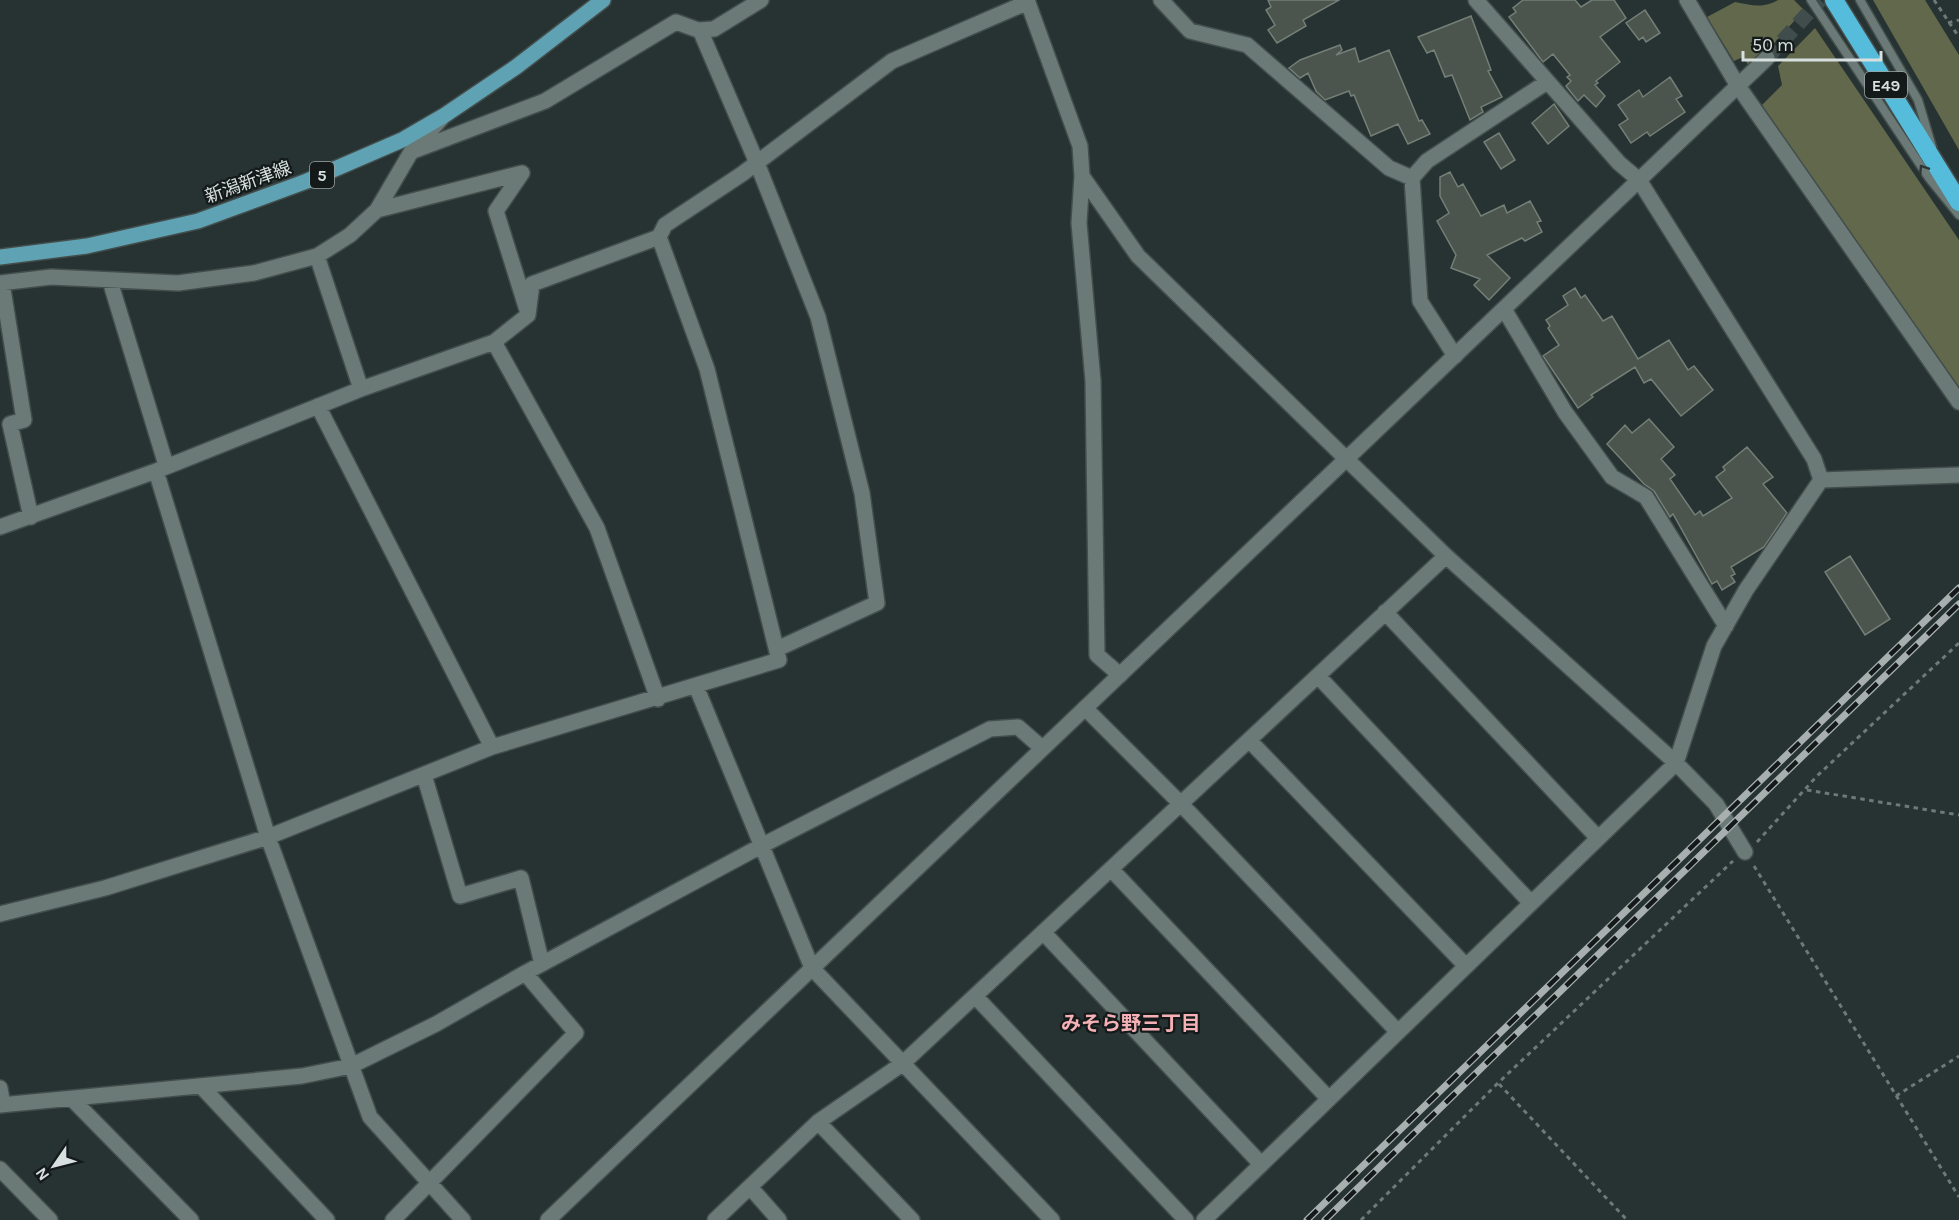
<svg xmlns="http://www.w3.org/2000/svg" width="1959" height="1220" font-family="Karla,'Noto Sans JP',sans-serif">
	<rect width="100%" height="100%" fill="#263332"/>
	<path fill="#62684b" d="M1778 0H1794L1804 10 1751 69 1743 57 1734 61 1707 17 1735 2C1751 5 1763 9 1778 0Z
		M1873 0H1925L1959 55V150Z
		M1815 28 1959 240V393L1785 145 1762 105 1782 85 1778 66Z"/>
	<path fill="#4b554d" stroke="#747f77" stroke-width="1.5" d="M1268 0H1339L1303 20 1306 26 1277 43 1268 30 1275 25 1266 10 1271 7Z
		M1523 0H1575L1581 7 1592 0H1614L1626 18 1600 37 1620 62 1596 81 1598 83 1595 85 1605 96 1596 107 1584 95 1578 101 1566 86 1571 81 1567 77 1570 75 1553 54 1543 62 1509 17 1516 12 1513 8Z
		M1645 10 1660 33 1646 42 1643 37 1639 40 1626 23Z
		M1471 16 1491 70 1488 71 1502 97 1481 107 1483 112 1470 120 1452 75 1445 77 1434 50 1427 53 1418 37Z
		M1340 45 1342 50 1336 55 1355 48 1359 62 1389 50 1419 121 1422 120 1430 134 1408 144 1398 124 1371 136 1354 95 1351 96 1349 91 1325 100 1316 91 1308 73 1300 78 1289 68 1300 60Z
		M1670 77 1682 96 1676 99 1685 112 1650 136 1647 132 1631 143 1619 125 1628 119 1618 105 1639 90 1643 97Z
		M1554 104 1569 126 1548 144 1532 123Z
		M1499 133 1515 160 1501 169 1484 142Z
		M1450 172 1458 187 1463 184 1481 216 1504 205 1507 213 1530 201 1541 221 1537 222 1542 232 1525 241 1522 238 1487 255 1510 278 1489 300 1474 285 1480 279 1451 268 1456 255 1437 221 1449 213 1440 196V177Z
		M1575 288 1581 298 1585 295 1603 321 1612 316 1638 359 1669 340 1688 370 1694 366 1713 390 1681 416 1651 379 1644 383 1635 367 1591 395 1593 397 1578 408 1543 356 1559 345 1548 328 1550 326 1546 320 1568 305 1563 296Z
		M1649 419 1674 447 1661 459 1675 475 1670 479 1695 515 1700 511 1703 516 1732 498 1716 477 1725 470 1723 467 1747 447 1773 477 1763 484 1787 513 1764 547 1731 567 1735 574 1731 576 1735 582 1722 590 1717 581 1712 584 1673 514 1670 517 1654 491 1644 484 1607 444 1625 425 1632 433Z
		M1850 556 1890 619 1865 635 1825 572Z"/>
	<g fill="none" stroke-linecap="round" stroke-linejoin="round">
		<path stroke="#414d4c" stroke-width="15" stroke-dasharray="15 8" stroke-linecap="butt" d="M1767 58 1820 0"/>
		<g stroke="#434e4c" stroke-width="11">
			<path id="service" d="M1811 0 1929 178 1959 215
				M1860 0 1918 100 1932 147"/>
		</g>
		<g stroke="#434e4c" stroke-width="18">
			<path id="minor" d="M1027 0 1080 146 1082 176 1079 223 1093 381 1097 655 1120 675
				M1161 0 1190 31 1247 45 1389 168 1412 178
				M1687 0 1738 86 1959 402
				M700 30 757 163 818 317 862 493 877 603 777 649
				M413 151 545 101 676 22 698 30 714 29 761 0
				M1082 176 1138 256 1446 556 1676 763 1716 804 1745 852
				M377 210 522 173 496 211 527 310
				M317 256 361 389
				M110 281 166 465
				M0 283 51 277 178 283 254 273 317 256 350 235 377 210 411 152 441 119
				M2 283 24 420 10 424 31 517
				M1504 309 1565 412 1612 477 1646 497 1726 626
				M494 342 597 528 658 699
				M1455 356 1420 301 1412 178 1427 161 1547 82
				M318 406 492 747
				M156 471 268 837 370 1117 463 1220
				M1821 480 1959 475
				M0 527 156 471 361 389 494 342 528 315 532 284 659 237 665 225 742 174 892 61 1028 2
				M1385 612 1598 838
				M1318 676 1531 903
				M696 686 812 968 1052 1220
				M1085 708 1181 804 1398 1032
				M1249 740 1466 966
				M424 775 460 896 521 878 542 964
				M1111 869 1329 1099
				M0 914 105 888 268 837 492 747 779 660 707 369 659 237
				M1043 932 1261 1164
				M975 996 1186 1220
				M201 1086 327 1220
				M0 1088 3 1105
				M73 1100 191 1220
				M0 1105 302 1076 351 1066 436 1024 525 973 761 846 990 729 1018 727 1042 748
				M818 1122 912 1220
				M0 1169 50 1220
				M750 1187 779 1220
				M393 1220 576 1033 525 973
				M715 1220 818 1122 902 1064 1446 556
				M1204 1220 1676 763 1714 646 1746 590 1821 480 1814 459 1639 180 1619 163 1476 0"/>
		</g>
		<g stroke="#434e4c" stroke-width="18">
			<path id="tertiary" d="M548 1220 1767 58"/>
		</g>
		<g stroke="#434e4c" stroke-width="18">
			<path id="primary" d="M0 257 87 246 198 221 307 181 402 140 445 115 516 67 603 0"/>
		</g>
		<g stroke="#434e4c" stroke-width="21">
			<path id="motorway" d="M1834 0 1959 202"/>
		</g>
		<path stroke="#6e7978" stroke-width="3" stroke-dasharray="4.5 4.5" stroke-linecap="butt" d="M1934 0 1959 37
			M1948 23 1959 20
			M1807 790 1959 815
			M1757 842 1817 776 1959 643
			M1754 866 1959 1197
			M1499 1084 1627 1220
			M1896 1096 1959 1056
			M1361 1220 1498 1083 1733 861"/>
		<use href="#service" stroke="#6b7a77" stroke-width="8"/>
		<use href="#minor" stroke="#6b7a77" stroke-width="15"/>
		<use href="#tertiary" stroke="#6b7a77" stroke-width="15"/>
		<use href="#primary" stroke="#5ea2b3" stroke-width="15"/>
		<use href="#motorway" stroke="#56bcdb" stroke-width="18"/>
		<g stroke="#a7b0af" stroke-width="7">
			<path id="rail" d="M1307 1220 1959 588
				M1325 1220 1959 604"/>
		</g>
		<use href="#rail" stroke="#141a19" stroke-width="4.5" stroke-dasharray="14" stroke-linecap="butt"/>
	</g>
	<defs><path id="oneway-chevron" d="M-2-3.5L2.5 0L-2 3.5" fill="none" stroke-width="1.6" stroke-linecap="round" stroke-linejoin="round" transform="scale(1.5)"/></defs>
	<use stroke="#2e3735" href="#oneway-chevron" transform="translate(1923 169) rotate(-123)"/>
	<g text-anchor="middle" stroke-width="4.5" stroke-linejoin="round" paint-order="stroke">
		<g fill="#141a19" stroke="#9da5a4" stroke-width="1.5">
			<rect x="1865" y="72" width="42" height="26" rx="4.5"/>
			<rect x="310" y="162" width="24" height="26" rx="4.5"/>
		</g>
		<g font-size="16" font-weight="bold" fill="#d8e0df">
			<text x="1886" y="91">E49</text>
			<text x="322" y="181">5</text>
		</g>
		<g font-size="18" fill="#d8e0df" stroke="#141a19">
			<text transform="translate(248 182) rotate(-20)" y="6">新潟新津線</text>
		</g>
		<g font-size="20" font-weight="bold" fill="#f5b1b6" stroke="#141a19">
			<text x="1131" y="1030">みそら野三丁目</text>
		</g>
	</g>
	<g transform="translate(54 1166) rotate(235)" stroke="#141a19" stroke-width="4.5" paint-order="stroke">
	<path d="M0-4.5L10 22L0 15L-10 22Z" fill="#d8e0df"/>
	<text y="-9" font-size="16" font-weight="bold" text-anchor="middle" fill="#d8e0df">N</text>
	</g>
	<path d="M1743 51v9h138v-9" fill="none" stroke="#d8e0df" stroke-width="3"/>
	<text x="1752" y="51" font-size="18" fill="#d8e0df" stroke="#141a19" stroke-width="4.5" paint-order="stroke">50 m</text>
</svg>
